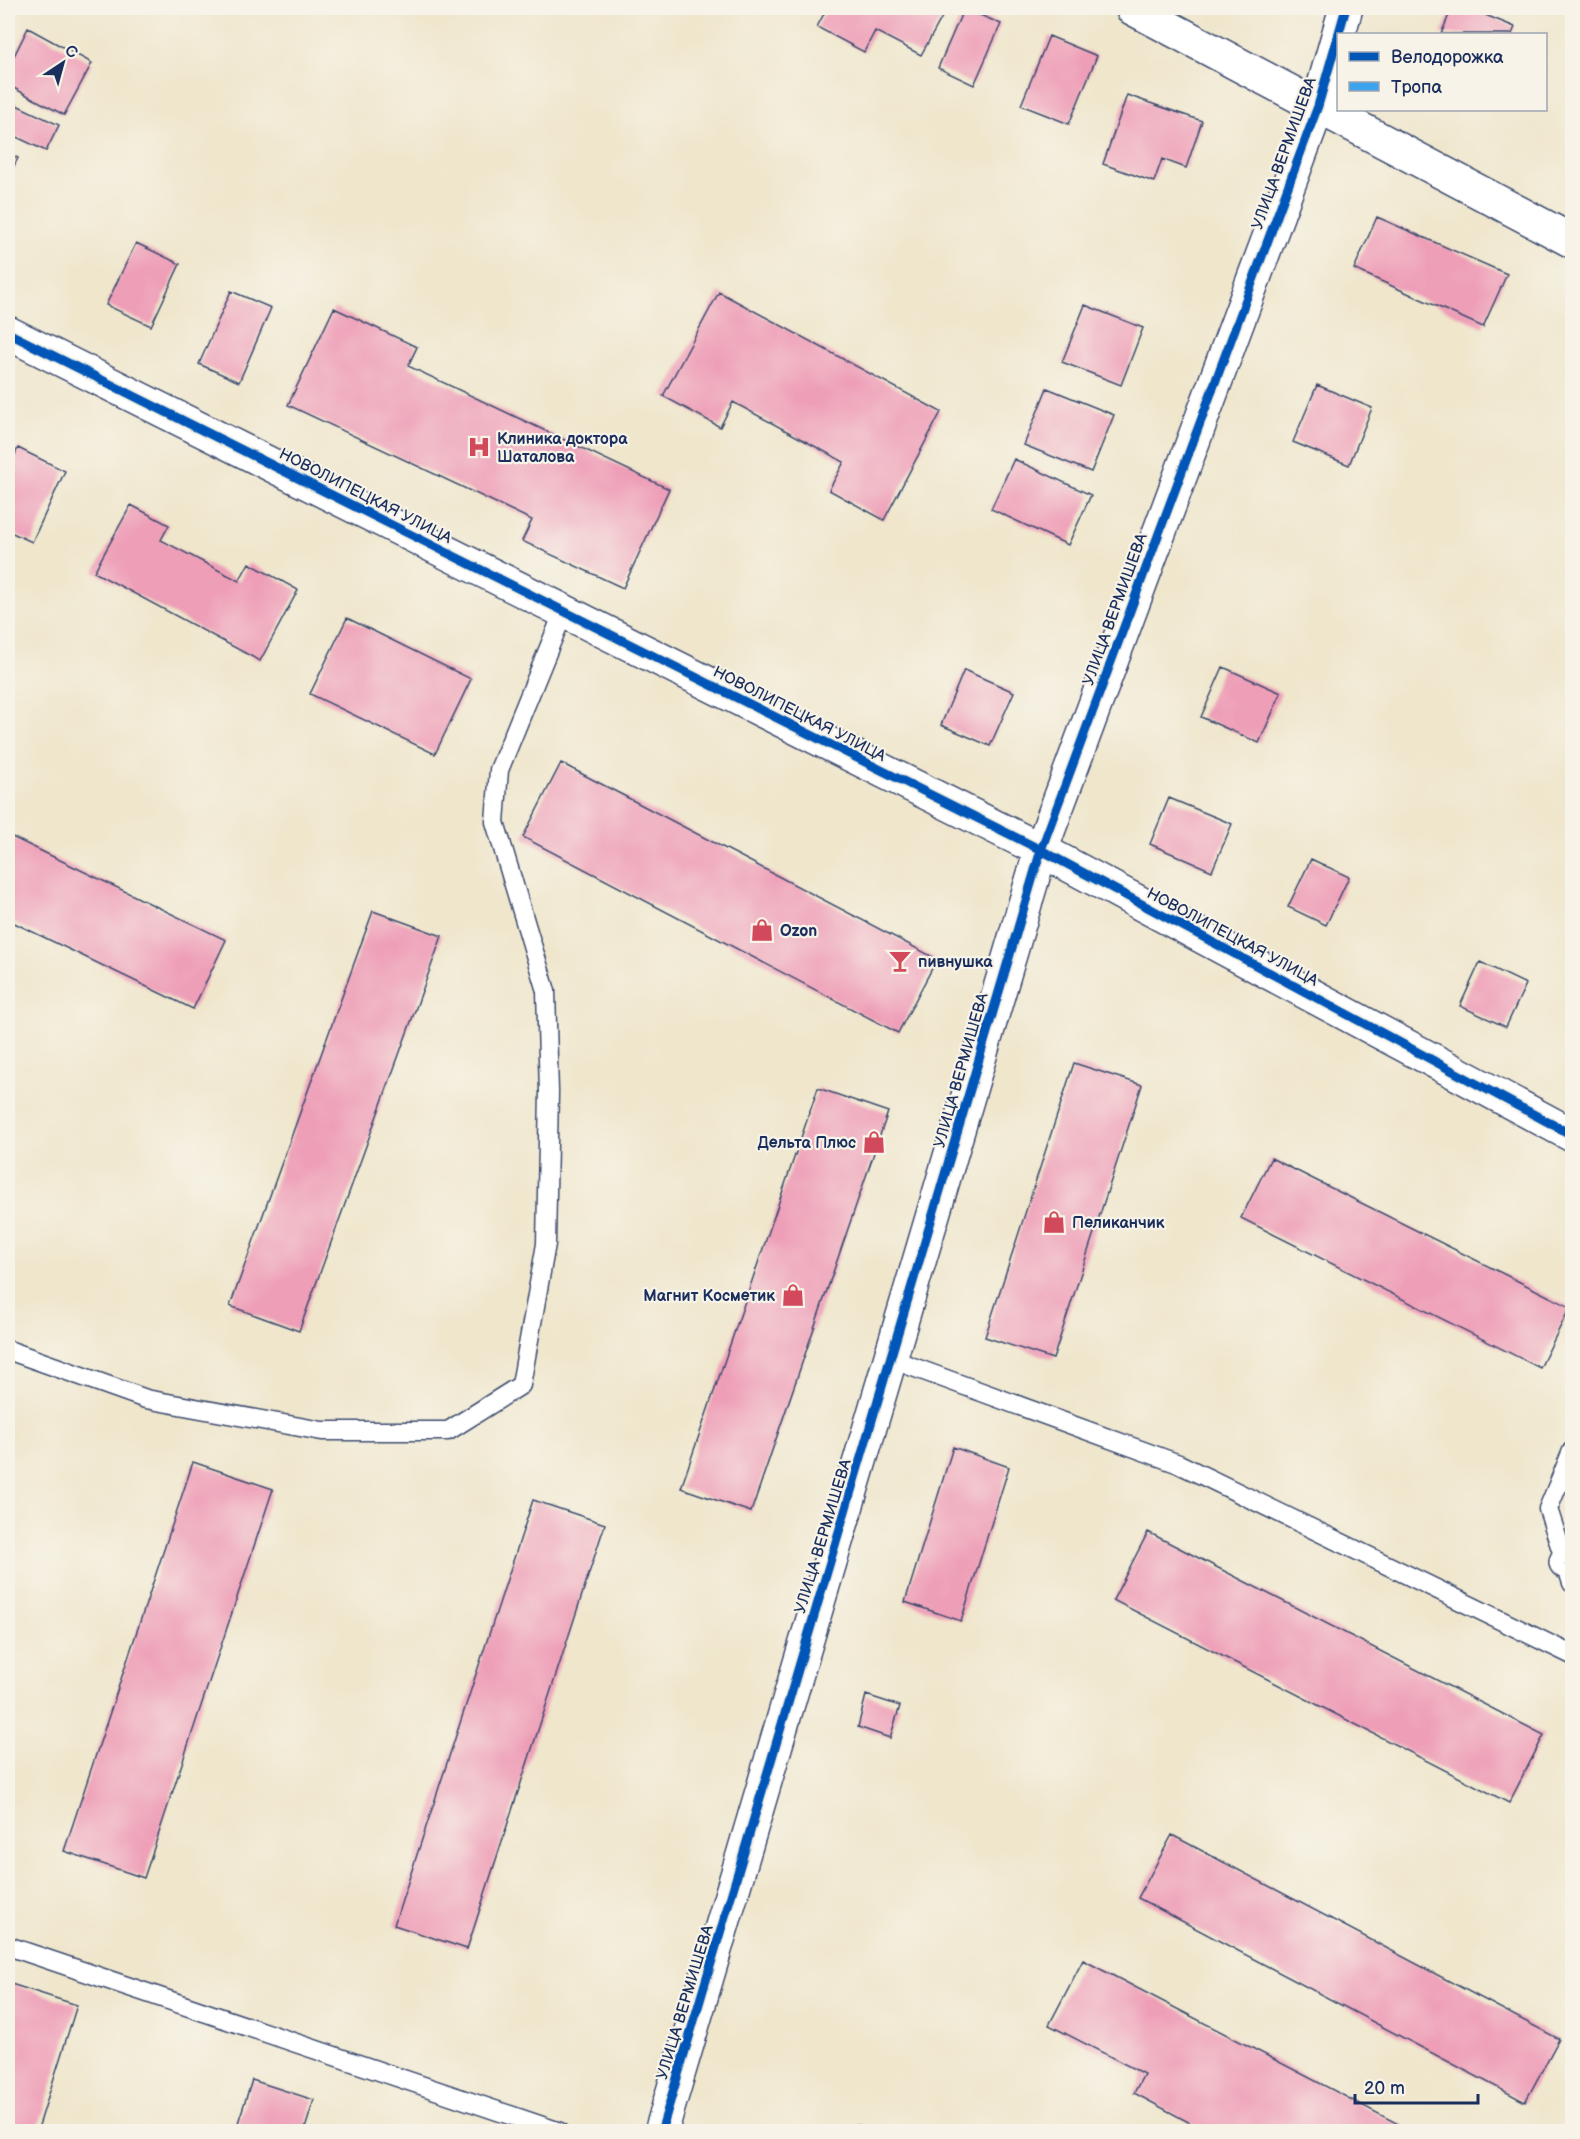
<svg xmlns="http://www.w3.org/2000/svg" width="1580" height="2139" font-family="'Balsamiq Sans',sans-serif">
	<rect width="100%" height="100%" fill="#f7f3e8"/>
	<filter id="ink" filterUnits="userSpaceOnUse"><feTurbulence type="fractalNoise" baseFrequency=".0167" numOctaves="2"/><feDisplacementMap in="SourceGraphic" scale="12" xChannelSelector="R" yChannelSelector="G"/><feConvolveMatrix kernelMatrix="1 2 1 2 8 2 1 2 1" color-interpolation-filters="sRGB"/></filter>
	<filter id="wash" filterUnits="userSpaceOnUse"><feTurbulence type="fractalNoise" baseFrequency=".008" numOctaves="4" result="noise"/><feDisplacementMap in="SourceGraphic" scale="24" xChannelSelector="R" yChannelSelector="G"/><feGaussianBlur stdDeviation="1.35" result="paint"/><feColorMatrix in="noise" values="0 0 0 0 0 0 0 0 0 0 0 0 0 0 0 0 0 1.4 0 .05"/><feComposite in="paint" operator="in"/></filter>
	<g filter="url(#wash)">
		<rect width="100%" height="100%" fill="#efe6cc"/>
		<g id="blocks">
			<path fill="#ee9eb7" d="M827 8H947L921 55 875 31 864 52 817 27Z
				M964 8 1001 24 974 85 938 68Z
				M1452 8H1468L1515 27 1512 34H1441Z
				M28 28 92 63 64 115 8 85V68Z
				M1049 36 1097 56 1069 124 1021 105Z
				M1127 95 1202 121 1186 168 1162 159 1154 182 1103 164Z
				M8 101 59 125 46 151 8 133Z
				M8 153 18 158 8 178Z
				M1377 217 1507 274 1483 327 1354 269Z
				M136 243 180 264 151 326 106 305Z
				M231 291 271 308 239 382 199 364Z
				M719 292 941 412 884 520 829 490 844 462 733 402 720 427 663 396Z
				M1085 305 1143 328 1121 385 1062 362Z
				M334 308 417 347 408 366 669 489 623 588 522 541 532 520 288 405Z
				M1317 385 1372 408 1349 465 1293 442Z
				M1047 388 1114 415 1091 472 1024 445Z
				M18 448 65 471 32 542 8 531V463L10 465Z
				M1014 459 1091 495 1068 545 991 509Z
				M131 505 169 525 161 540 239 581 249 563 298 590 260 661 94 572Z
				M347 618 471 679 435 754 310 694Z
				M1223 667 1281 693 1259 743 1201 717Z
				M964 670 1014 692 990 746 941 725Z
				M561 763 937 959 898 1033 523 837Z
				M1169 798 1232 824 1212 871 1150 844Z
				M8 835 226 940 193 1009 8 920Z
				M1311 859 1349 877 1326 925 1288 907Z
				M373 911 442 936 299 1331 230 1306Z
				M1480 962 1526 984 1506 1027 1460 1006Z
				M1074 1063 1142 1085 1053 1359 985 1337Z
				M818 1088 888 1112 751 1512 681 1488Z
				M1271 1158 1570 1307 1540 1368 1241 1218Z
				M953 1447 1009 1467 961 1621 905 1602Z
				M193 1462 273 1489 144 1878 64 1851Z
				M533 1500 605 1524 467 1949 394 1925Z
				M1148 1532 1544 1735 1509 1803 1113 1600Z
				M866 1695 900 1706 890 1738 858 1727Z
				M1172 1835 1559 2039 1525 2102 1138 1898Z
				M1083 1960 1408 2129 1407 2132H1207L1134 2093 1144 2074 1049 2025Z
				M8 1983 77 2005 37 2132H8Z
				M252 2080 314 2100 304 2132H235Z
				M858 2125 877 2131V2132H856Z"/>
		</g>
	</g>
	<g filter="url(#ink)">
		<use href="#blocks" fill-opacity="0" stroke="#3b4a6e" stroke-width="1.5"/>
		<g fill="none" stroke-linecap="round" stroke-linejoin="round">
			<g stroke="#3b4a6e" stroke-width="21">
				<path id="lane" d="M8 1350 146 1399 322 1431H448L521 1385 546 1244 549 1092 546 991 495 822 499 770 564 611
					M891 1359 1179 1464 1572 1655
					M1572 1451 1548 1509 1572 1583
					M8 1946 560 2132"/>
			</g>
			<g stroke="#3b4a6e" stroke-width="36">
				<path id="street" d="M1132 8 1572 241
					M1041 850 1318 106 1346 8
					M1566 1562 1572 1564"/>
			</g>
			<g stroke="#3b4a6e" stroke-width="36">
				<path id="secondary" d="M8 333 1041 850 1572 1135
					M661 2132 1041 850"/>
			</g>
			<use href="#lane" stroke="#fff" stroke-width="18"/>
			<use href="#street" stroke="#fff" stroke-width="33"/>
			<use href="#secondary" stroke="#fff" stroke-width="33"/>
			<path stroke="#3da3ed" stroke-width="8" stroke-dasharray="15 8" stroke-linecap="butt" d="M1566 1562 1572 1564"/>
			<g stroke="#f7f3e8" stroke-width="13">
				<path id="cycleway" d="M8 333 1041 850 1572 1135
					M661 2132 1041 850 1318 106 1346 8"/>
			</g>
			<use href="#cycleway" stroke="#0057b8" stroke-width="9"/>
		</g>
	</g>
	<defs>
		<g id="hospital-bare" transform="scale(1.8)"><path d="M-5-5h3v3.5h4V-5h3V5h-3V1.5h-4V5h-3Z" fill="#d1495b" stroke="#f7f3e8" stroke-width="2.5" paint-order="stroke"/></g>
		<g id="shop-bare" transform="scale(1.8)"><path d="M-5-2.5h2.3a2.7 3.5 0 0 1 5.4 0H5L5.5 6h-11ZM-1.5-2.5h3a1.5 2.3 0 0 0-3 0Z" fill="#d1495b" stroke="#f7f3e8" stroke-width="2.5" paint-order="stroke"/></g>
		<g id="bar-bare" transform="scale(1.8)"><path d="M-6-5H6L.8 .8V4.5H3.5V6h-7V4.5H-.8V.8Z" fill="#d1495b" stroke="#f7f3e8" stroke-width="2.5" paint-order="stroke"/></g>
	</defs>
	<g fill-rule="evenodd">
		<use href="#hospital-bare" x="479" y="447"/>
		<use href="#shop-bare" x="762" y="930"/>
		<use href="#bar-bare" x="900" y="961"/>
		<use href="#shop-bare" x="874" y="1142"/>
		<use href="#shop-bare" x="1054" y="1222"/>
		<use href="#shop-bare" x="793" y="1295"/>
	</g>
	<g text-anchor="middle" stroke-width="4.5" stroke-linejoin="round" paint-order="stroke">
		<g font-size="16" fill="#1b2f5e" stroke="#f7f3e8">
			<text transform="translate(1283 153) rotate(-70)" y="6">УЛИЦА ВЕРМИШЕВА</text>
			<text transform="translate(366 495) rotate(27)" y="6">НОВОЛИПЕЦКАЯ УЛИЦА</text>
			<text transform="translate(1114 609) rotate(-70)" y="6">УЛИЦА ВЕРМИШЕВА</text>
			<text transform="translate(800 713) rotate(27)" y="6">НОВОЛИПЕЦКАЯ УЛИЦА</text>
			<text transform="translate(1233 936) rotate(28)" y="6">НОВОЛИПЕЦКАЯ УЛИЦА</text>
			<text transform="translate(960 1070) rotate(-74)" y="6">УЛИЦА ВЕРМИШЕВА</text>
			<text transform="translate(822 1536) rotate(-73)" y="6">УЛИЦА ВЕРМИШЕВА</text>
			<text transform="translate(684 2002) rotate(-73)" y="6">УЛИЦА ВЕРМИШЕВА</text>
		</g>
		<g font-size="16" font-weight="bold" fill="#1b2f5e" stroke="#f7f3e8" text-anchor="start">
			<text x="497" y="444">Клиника доктора<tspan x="497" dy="18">Шаталова</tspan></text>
			<text x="780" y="936">Ozon</text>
			<text x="918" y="967">пивнушка</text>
			<text x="856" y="1148" text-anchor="end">Дельта Плюс</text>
			<text x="1072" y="1228">Пеликанчик</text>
			<text x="775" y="1301" text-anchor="end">Магнит Косметик</text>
		</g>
	</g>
	<rect width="1580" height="2139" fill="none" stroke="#f7f3e8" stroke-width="30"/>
	<rect x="1337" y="33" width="210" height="78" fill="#f7f3e8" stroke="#9fa5b1" stroke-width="1.5"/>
	<rect x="1349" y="52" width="30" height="9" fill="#0057b8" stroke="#9fa5b1" stroke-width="1.5"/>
	<text x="1391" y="63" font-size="18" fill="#1b2f5e">Велодорожка</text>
	<rect x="1349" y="82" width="30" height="9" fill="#3da3ed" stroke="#9fa5b1" stroke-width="1.5"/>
	<text x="1391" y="93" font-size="18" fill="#1b2f5e">Тропа</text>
	<g transform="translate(63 63) rotate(36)" stroke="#f7f3e8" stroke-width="4.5" paint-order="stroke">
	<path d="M0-4.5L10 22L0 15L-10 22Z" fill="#1b2f5e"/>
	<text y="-9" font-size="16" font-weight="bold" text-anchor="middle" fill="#1b2f5e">С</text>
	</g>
	<path d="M1355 2094v9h123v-9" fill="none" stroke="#1b2f5e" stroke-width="3"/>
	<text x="1364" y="2094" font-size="18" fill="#1b2f5e" stroke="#f7f3e8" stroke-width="4.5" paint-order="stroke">20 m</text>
</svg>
